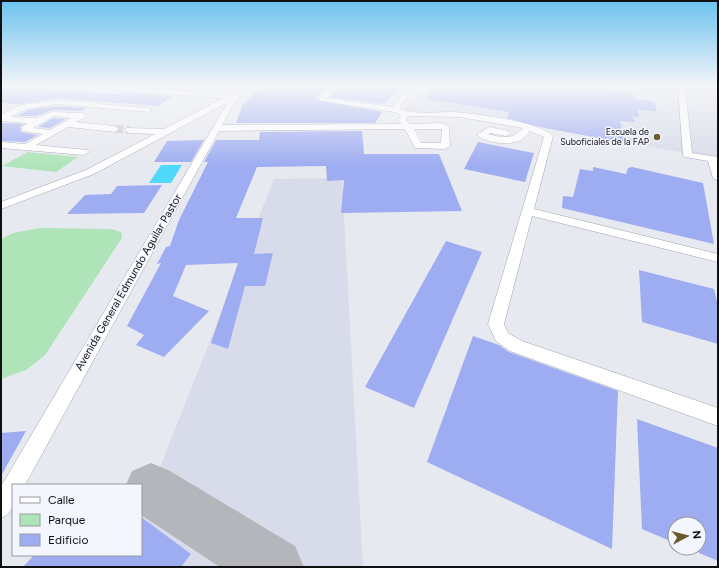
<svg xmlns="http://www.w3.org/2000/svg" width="719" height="568" font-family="Figtree,sans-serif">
	<rect width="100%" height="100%" fill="#e7e9f0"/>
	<path fill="#d8dcea" d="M425 86H718V159L473 115 413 114 406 112 405 108Z
		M342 178 363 567H113L141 555V510L151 490 274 179Z"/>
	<path fill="#aee4b7" d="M28 152 78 157 56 172 2 166Z
		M40 228 111 229 121 232 122 238 45 355 26 370 1 379V239L13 233Z"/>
	<path fill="#50d8fa" d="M161 165H182L171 183H149Z"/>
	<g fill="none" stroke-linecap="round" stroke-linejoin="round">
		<path fill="#b4b6bc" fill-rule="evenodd" d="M151 463 170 471 295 546 304 567H220L141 515V485H126L132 471Z"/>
	</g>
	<path fill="#9eacf1" d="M1 86 70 91 119 94 118 92 173 96 158 106 57 98 19 104 1 103Z
		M265 86H328L316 98V100L382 112 375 123H236L242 106 253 94Z
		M339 86H401L384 104 330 97Z
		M433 86H581L633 93 634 99 654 101 657 112 637 109 639 117 632 116 635 122 620 121 625 143 540 127 507 118 509 112 426 99Z
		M57 106 86 108 81 111 52 110 36 116H17L28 110Z
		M53 118 66 119 50 128 38 127Z
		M3 123 24 124 20 127 21 132 38 135 25 142 1 141V124Z
		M362 131 364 154H439L462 211 341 213 344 180 327 181 326 166 257 167 236 218H263L254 254 273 253 265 286H245L228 349 211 343 238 263 186 265 173 296 209 311 164 357 136 345 144 335 127 326 161 263 157 264 166 247 170 246 179 220 208 162H204L216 140H259L260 132Z
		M204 140 191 162H154L167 141Z
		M478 142 534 153 525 182 464 169Z
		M593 167 626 174 628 168 632 167 703 183 714 244 562 208 563 196 573 197 580 169 593 171Z
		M162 185 144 213 67 214 85 195 111 194 117 186Z
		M446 241 482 252 414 408 365 387Z
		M639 270 714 289 718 306V344L642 322Z
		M473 336 499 345 509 352 618 391 612 549 427 462Z
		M637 419 718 448V561L699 553V524H675V543L642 529Z
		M26 431 1 476V433Z
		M141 517 191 554 181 567H23L34 555H141Z"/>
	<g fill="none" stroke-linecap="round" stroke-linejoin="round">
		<path stroke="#c7c8cf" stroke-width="8" stroke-dasharray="8 4" stroke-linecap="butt" d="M115 129 129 130"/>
		<g stroke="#a1a3aa" stroke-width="1">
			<path id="minor" d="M87 86H122L233 95 246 86H255L241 96 232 106 222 125 401 124 398 120 401 115 394 112 321 101 317 99 331 86H338L327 98 393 107 410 86H417L401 105 400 109C417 115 434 112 452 112 473 113 541 122 553 136L534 209 718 254V262L532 216 504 324 508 333 522 341 718 408V426L510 351 496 341 488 324 544 137 530 131C527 134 525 138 521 140 510 146 485 143 477 135L489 127 509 131 510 133 506 136 490 133 488 134C502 138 513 140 523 128L460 117 408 116 406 120 410 124 441 123 449 126 450 146 445 149 415 148 405 129 219 131 25 485H13C13 499 16 512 1 518V486L6 478 228 102 94 174 1 209V202L86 170 155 134 129 133 125 130 126 128 164 129 223 98 90 88ZM414 129H442L441 143H421Z
				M678 86H685L692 153 718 157V181L713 178 708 161 685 157 683 155Z
				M57 100 94 102 100 104 148 108 152 110 148 112 57 104 26 109 10 117 36 118 52 112 82 113 86 115 85 118 75 122 115 126 119 129 115 132 68 127 36 145 87 150 89 152 84 155 1 148V142L25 144 43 134 22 131V127L28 123 1 121V115L21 105ZM53 116 71 118 50 130 33 128Z"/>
		</g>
		<use href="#minor" fill="#fff" fill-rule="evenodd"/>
	</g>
	<linearGradient id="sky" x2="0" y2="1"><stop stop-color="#6bc2ef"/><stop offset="0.52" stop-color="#f4f5f8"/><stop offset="1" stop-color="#f4f5f8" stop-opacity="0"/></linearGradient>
	<rect width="719" height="166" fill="url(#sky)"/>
	<circle fill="#6a5b28" stroke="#f4f6fe" stroke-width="1.5" cx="657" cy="137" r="4"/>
	<g text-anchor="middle" stroke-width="3" stroke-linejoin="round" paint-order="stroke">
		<g font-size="9" fill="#101013" stroke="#f4f6fe" text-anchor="end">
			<text x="649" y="135">Escuela de<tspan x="649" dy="10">Suboficiales de la FAP</tspan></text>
		</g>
		<g font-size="11" fill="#101013" stroke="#f4f6fe">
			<text transform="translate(128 282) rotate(-60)" y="4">Avenida General Edmundo Aguilar Pastor</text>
		</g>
	</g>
	<rect width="719" height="568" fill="none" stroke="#101013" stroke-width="4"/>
	<rect x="12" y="484" width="130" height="72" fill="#f4f6fe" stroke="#999aa0"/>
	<rect x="20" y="497" width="20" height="6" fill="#ffffff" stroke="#999aa0"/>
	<text x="48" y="504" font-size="12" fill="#101013">Calle</text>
	<rect x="20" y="514" width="20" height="12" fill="#aee4b7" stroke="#999aa0"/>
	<text x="48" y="524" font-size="12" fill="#101013">Parque</text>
	<rect x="20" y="534" width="20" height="12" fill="#9eacf1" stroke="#999aa0"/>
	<text x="48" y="544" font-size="12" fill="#101013">Edificio</text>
	<g transform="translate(687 536) rotate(83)"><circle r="19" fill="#f4f6fe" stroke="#999aa0"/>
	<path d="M0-3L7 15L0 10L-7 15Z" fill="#6a5b28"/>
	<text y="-6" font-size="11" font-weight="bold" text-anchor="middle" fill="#101013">N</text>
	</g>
</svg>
